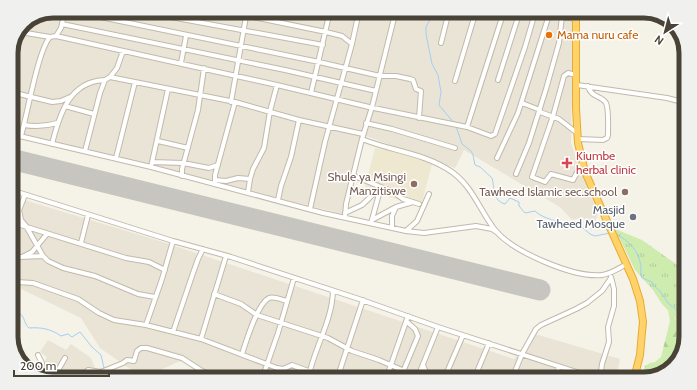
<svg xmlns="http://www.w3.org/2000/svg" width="697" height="390" font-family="Cabin,sans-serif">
	<defs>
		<pattern id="grass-tufts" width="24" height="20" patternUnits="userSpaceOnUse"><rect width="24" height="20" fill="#ceecae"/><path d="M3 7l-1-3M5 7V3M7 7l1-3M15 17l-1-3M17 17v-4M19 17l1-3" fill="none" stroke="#b2cc96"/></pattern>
		<pattern id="forest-firs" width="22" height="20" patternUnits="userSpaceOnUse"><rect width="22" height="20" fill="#ceecae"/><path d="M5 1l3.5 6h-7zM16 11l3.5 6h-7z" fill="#b2cc96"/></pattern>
	</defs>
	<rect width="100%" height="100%" fill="#f5f2e8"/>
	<path fill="#e9e4d6" d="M53 11H572L573 38 571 143 583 177 598 213 592 231 583 217 572 220 560 207 464 150 455 168 366 136 345 213H339L11 133V51L24 23Z
		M11 196 163 242 514 359 535 334 620 359 616 379H215V375L180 361 143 378 100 348 81 318 11 284Z
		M48 340 66 350 71 344 91 358 97 373 95 379H53L38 375 47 357 40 352Z"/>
	<path fill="#efe8d1" d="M375 148 406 153 432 164 421 206 364 190Z"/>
	<path fill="url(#grass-tufts)" d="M615 229 642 240 686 271V332L678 321 662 304 653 290 635 270Z"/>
	<path fill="url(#forest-firs)" d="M668 310 686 332C686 358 667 378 641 379L645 366 650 363 655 362 661 357 670 321Z"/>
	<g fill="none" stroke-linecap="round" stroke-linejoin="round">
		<path stroke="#a1cff5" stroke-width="1" d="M424 11 423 17H424L429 15 431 18 426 27V34L432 64 438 75 441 92 439 105 454 123
			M456 126 462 144 471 151 473 155 475 165 480 167 492 178C495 188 492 200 505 204L510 198 519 202V206L525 213 535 211C541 217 554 221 562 222L563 226H568L583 228 590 234 595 236 610 233
			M615 234C629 240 638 250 641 266 641 271 640 273 642 278L652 282V284L660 291 668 303 679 312 686 332
			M11 317 20 314C25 317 24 324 29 328 41 327 51 329 61 336L68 334 72 337 80 332 92 347 101 355 104 368
			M108 372H118L131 379"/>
		<path stroke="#c6c5c0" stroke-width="21" d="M11 159 540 290"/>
		<g stroke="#c1baaa" stroke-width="6">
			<path id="minor" d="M71 11 319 62 380 76H396L410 79 413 80 416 89 421 91 419 118
				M138 11 323 45
				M224 11 326 32 342 36 352 44
				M381 11 396 15
				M523 11 577 19
				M62 24 285 70 376 91
				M20 32 50 37
				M56 36 61 28 65 11
				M441 43 449 11
				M181 63 186 36
				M576 75 568 73 564 76 553 116 532 177 545 182 551 174 573 180 582 163
				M110 77 117 68 123 51
				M498 80 520 11
				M455 81 476 11
				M577 85 667 98 686 103
				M11 92 52 102 61 101 70 97
				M311 93 330 11
				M231 102 247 11
				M522 103 540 110
				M65 106 94 114
				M540 112 559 119 577 133
				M366 123 392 129 455 148
				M24 125C35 127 47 126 57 123
				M467 127 491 136 495 134 525 47 535 13
				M11 134 151 167 323 213 406 231 424 233 476 226 492 229 498 233
				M21 136C27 116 38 50 50 37L56 36 277 85 369 107 467 127 504 11
				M362 139C391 151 425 153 452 172 473 187 480 211 495 230 513 252 574 278 602 275 611 274 619 268 627 264
				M578 139 603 140 607 138 608 135C608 128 609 109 606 103 601 95 591 98 588 86
				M158 141 188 148
				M52 144C59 116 69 81 105 80
				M85 151 100 93 105 80 110 77 235 102 299 120 363 134
				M116 158 135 82
				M497 158 518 113 549 15
				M152 162 183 163 209 168 218 165
				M151 167 168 89
				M516 174 529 143 546 89 559 43 562 16
				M182 176V169L198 110 204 68
				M354 176 381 187 371 223
				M215 180 226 181 238 178 250 179
				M215 184V175L235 102
				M11 190 173 241 231 257 359 299 438 327 598 379
				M248 192 250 179 253 169 264 148 270 111 277 85
				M278 200 281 186 291 157 299 120
				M310 209 325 142 352 44 359 11
				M19 210 21 220 26 226 43 256 48 261 63 268 95 276 138 294 155 297
				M345 213 362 205 381 187 392 191 403 199 419 204
				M345 217 346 204 362 139 372 107 394 18 396 15 406 11
				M372 220 396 207 413 202
				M11 222 126 258 149 262 165 270
				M14 223 25 195
				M392 228V216L396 207
				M406 231 417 221 429 194
				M81 243 88 215
				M11 252 19 257
				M22 257 32 252 47 234
				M11 260 19 257 43 256
				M11 276 17 282 33 283 78 299 99 313 114 320 146 325 201 339 277 368 283 369 292 365 330 379
				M214 294 241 304 257 315 328 338 352 351 379 360 423 379
				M146 325 162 279 173 241
				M173 332 192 276 198 259 203 249
				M201 339 226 256
				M242 354C246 342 257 304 269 298 274 296 282 300 287 301
				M423 365 429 379
				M30 369 39 372 50 371 62 379
				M38 375 42 363 38 355
				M53 379 65 358
				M77 379 88 370 101 372 123 363 127 360 134 361 137 351 141 348H147L182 358 202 371 210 374 233 379
				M97 379 101 372
				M262 379 278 333 294 278
				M308 379C314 348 332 322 333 291
				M337 379 363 300
				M386 379 408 316
				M400 379 418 336 415 329 406 321
				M417 379 438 327
				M444 379 463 335
				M474 379 489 343
				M512 379 522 354 536 329 541 325 576 309 587 303 602 291 611 278
				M555 379 559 367
				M600 379 602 364 609 342 608 327 614 306V289L611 277"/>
		</g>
		<g stroke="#e7ab30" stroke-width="8">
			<path id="highway" d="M576 11V108L578 143 585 172 633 279 640 301 643 322 642 332 640 355 634 379"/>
		</g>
		<use href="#minor" stroke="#fff" stroke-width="4"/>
		<use href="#highway" stroke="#ffd369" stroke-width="6"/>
	</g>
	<circle fill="#e8710a" stroke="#fff" stroke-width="1.5" cx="549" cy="35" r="4"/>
	<path fill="#e0444e" stroke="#fff" stroke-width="1.5" d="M565 157h4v4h4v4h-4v4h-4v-4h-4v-4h4z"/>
	<g fill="#8d6e63" stroke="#fff" stroke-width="1.5">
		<circle cx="414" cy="184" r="4"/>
		<circle cx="625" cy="192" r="4"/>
	</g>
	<circle fill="#6b7280" stroke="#fff" stroke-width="1.5" cx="633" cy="217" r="4"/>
	<g text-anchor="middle" stroke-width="3" stroke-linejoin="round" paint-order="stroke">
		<g font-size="12" fill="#c56008" stroke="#fff" text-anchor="start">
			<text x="557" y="39">Mama nuru cafe</text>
		</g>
		<g font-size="12" fill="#be3a42" stroke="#fff" text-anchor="start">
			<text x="576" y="160">Kiumbe<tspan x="576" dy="14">herbal clinic</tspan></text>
		</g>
		<g font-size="12" fill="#785e54" stroke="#fff" text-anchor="end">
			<text x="406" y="181">Shule ya Msingi<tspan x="406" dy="14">Manzitiswe</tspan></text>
			<text x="617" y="196">Tawheed Islamic sec.school</text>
		</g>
		<g font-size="12" fill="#5b616d" stroke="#fff" text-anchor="end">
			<text x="625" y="214">Masjid<tspan x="625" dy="14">Tawheed Mosque</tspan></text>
		</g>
	</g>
	<path d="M0 0H697V390H0ZM53 18H644A35 35 0 0 1 679 53V337A35 35 0 0 1 644 372H53A35 35 0 0 1 18 337V53A35 35 0 0 1 53 18Z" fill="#f0f0ef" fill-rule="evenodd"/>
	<path fill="none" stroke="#494236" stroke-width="5" d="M53 18H644A35 35 0 0 1 679 53V337A35 35 0 0 1 644 372H53A35 35 0 0 1 18 337V53A35 35 0 0 1 53 18Z"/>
	<g transform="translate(665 32) rotate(216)" stroke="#ffffff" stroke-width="3" paint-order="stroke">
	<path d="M0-3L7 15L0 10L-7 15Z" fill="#494236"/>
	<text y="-6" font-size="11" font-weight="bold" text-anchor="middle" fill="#494236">N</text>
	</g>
	<path d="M14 370v6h95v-6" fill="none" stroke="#494236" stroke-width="2"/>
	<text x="20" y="370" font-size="12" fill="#494236" stroke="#ffffff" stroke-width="3" paint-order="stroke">200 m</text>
</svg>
